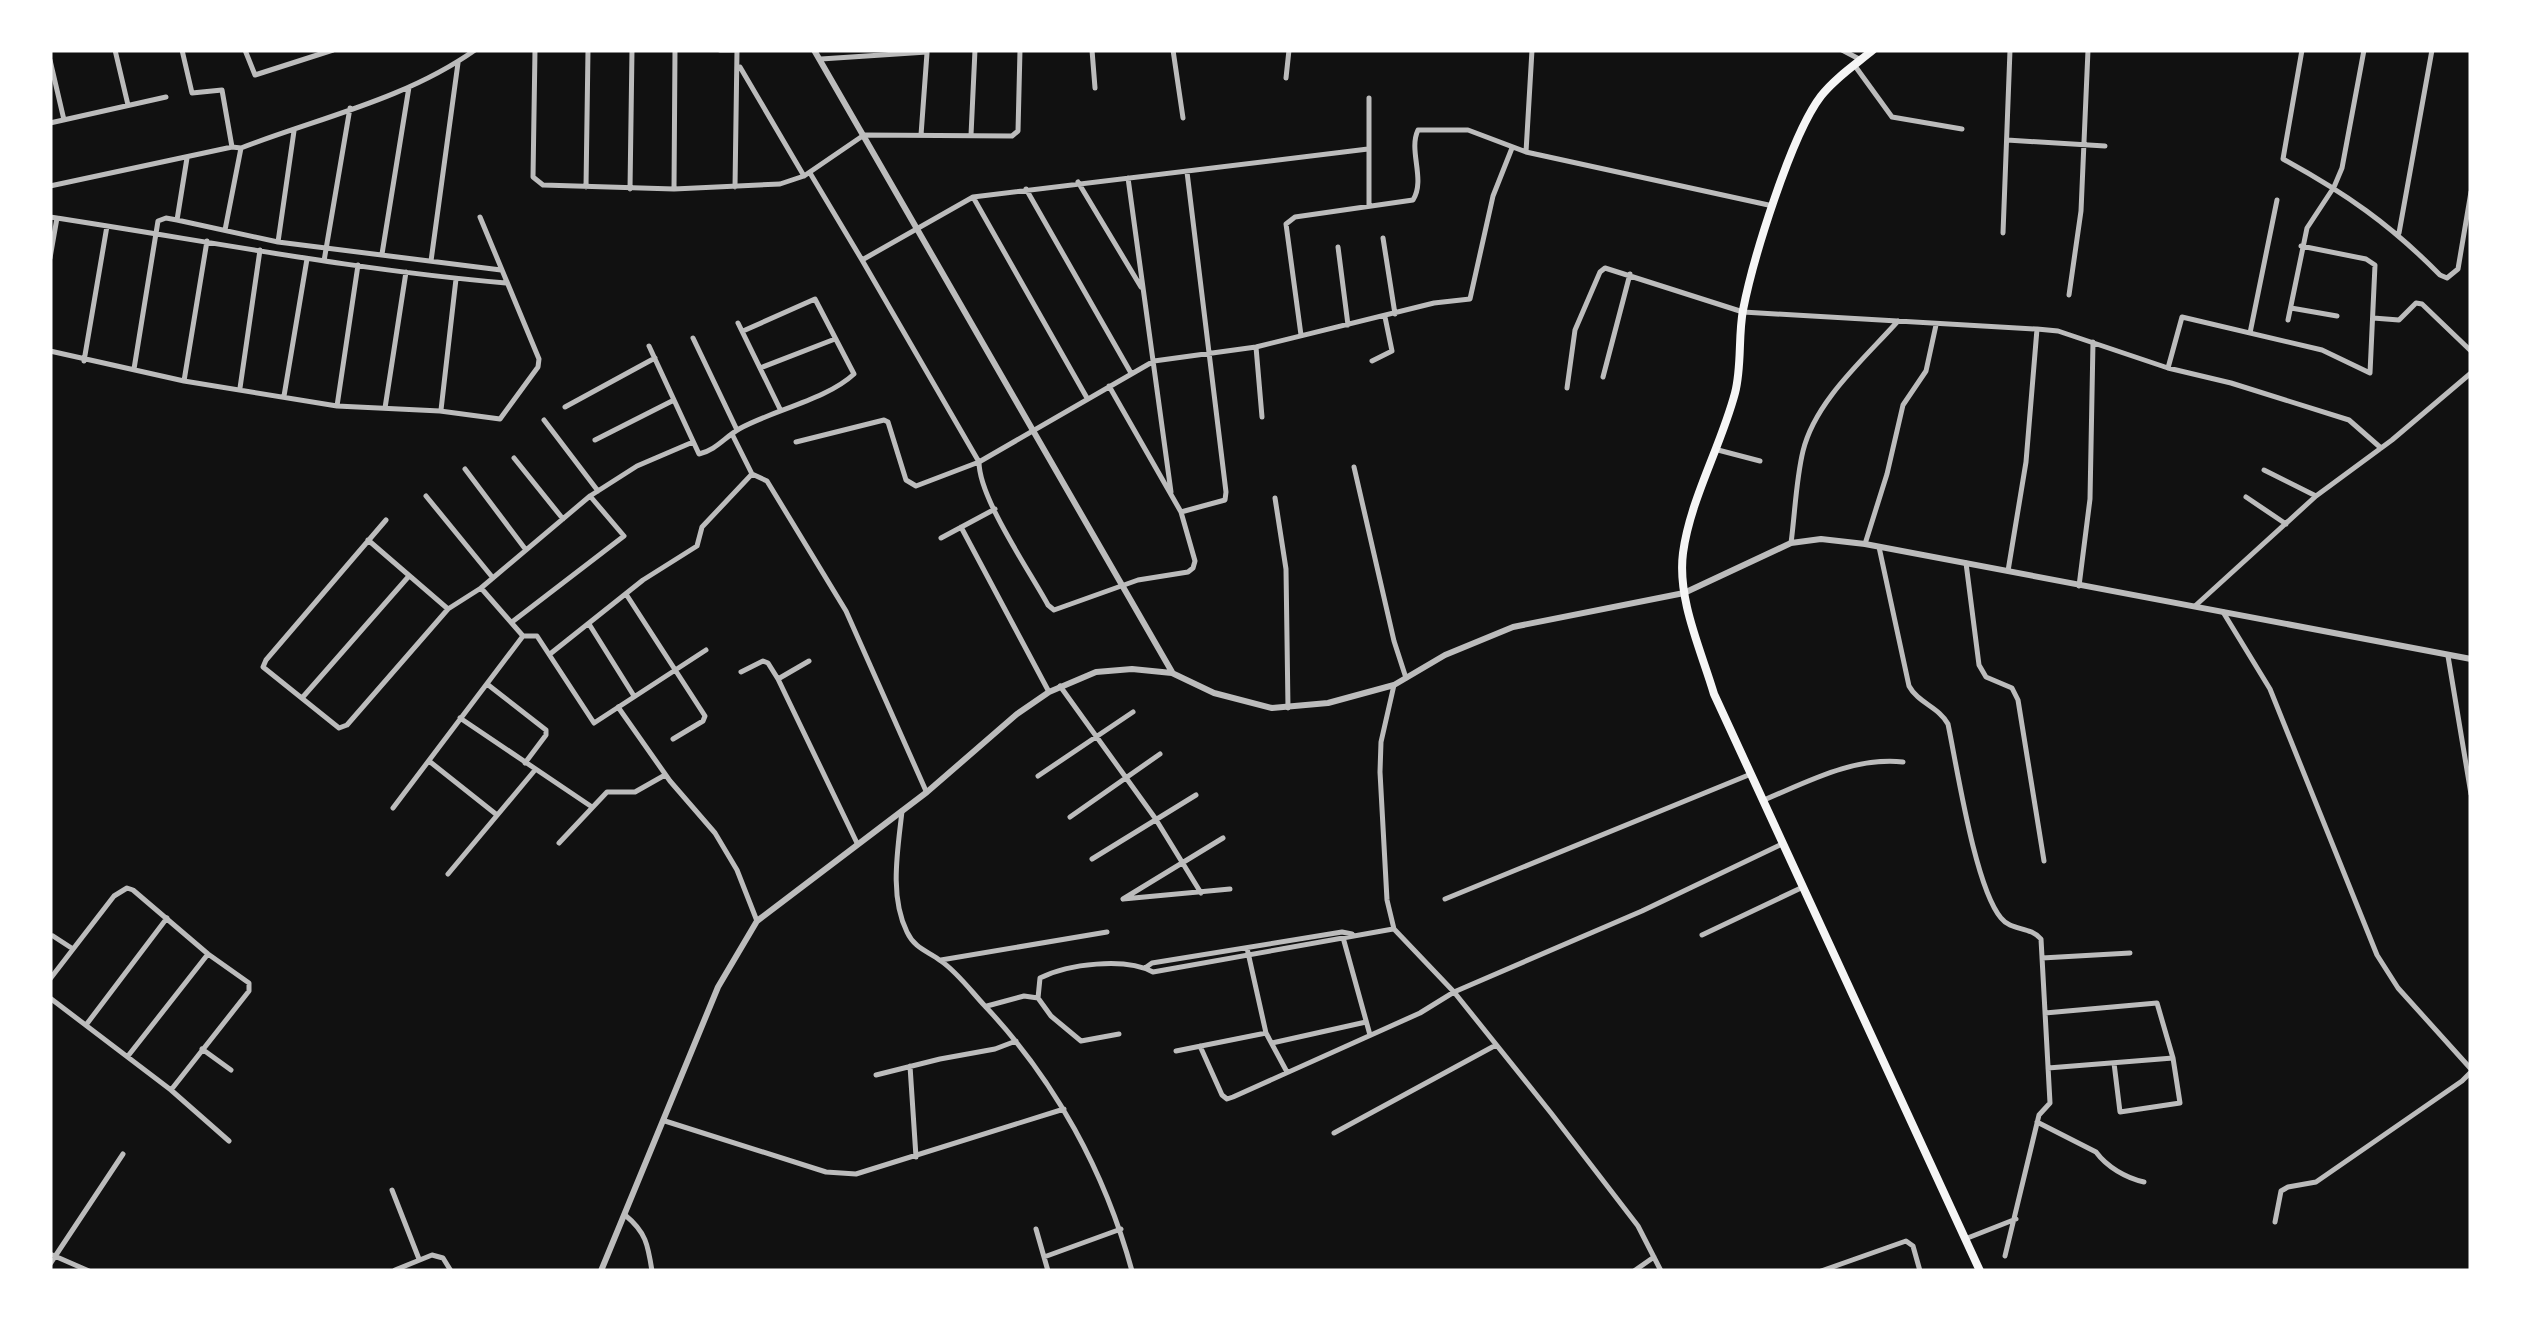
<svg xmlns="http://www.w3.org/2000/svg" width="2521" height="1321" font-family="Roboto,sans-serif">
	<rect width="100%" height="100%" fill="#111"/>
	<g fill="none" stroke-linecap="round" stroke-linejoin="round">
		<path stroke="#bcbcbc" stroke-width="5" d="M115 50 128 105
			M182 50 192 93 222 90 232 147 241 148C319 118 406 99 475 50
			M245 50 255 75 333 50
			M535 50 533 177 543 185 674 189 780 184 804 176 864 135 1012 136 1018 131 1020 50
			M720 50H737
			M1092 50 1095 88
			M1173 50 1183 118
			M1842 50 1861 60
			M2302 50 2283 159C2345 193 2390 224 2440 275L2447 278 2458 269 2471 192
			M821 59 927 52
			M50 60 64 120
			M1855 66 1892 117 1962 129
			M740 67 804 176
			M1286 78 1289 50
			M50 123 166 97
			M921 135 927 53
			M971 135 975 50
			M2007 140 2105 146
			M1526 152 1532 50
			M810 173 862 260
			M1128 178 1171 492
			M1078 182 1141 287
			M50 186 232 147
			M586 187 588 50
			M735 187 737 50
			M630 189 632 50
			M674 189 675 50
			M1026 189 1131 373
			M973 197 1087 398
			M1369 205V98
			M50 217C202 240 353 270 506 283
			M177 220 278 242 501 270
			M225 230 241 148
			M2003 233 2010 50
			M2399 233 2432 50
			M1383 238 1395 314
			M278 242 294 131
			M1338 247 1348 325
			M382 254 409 87
			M50 258 57 218
			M324 261 350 108
			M431 261 458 63
			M2069 295 2081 211 2088 50
			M2291 308 2337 316
			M2373 318 2399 320 2416 303 2422 304 2471 351
			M2288 320 2307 228 2334 187 2342 168 2364 50
			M738 323 780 409
			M2250 333 2277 200
			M1301 335 1286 224 1295 217 1413 200C1426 179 1408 151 1418 130H1468L1526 152 1773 206
			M693 338 737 430
			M649 346 699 454C716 450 724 438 739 429 773 410 826 400 854 374L815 299 743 331
			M1256 347 1262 417
			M50 351 184 381 337 406 440 411 500 419 538 367 539 359 480 217
			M84 361 107 226
			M1372 361 1392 351 1385 317
			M760 368 835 339
			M2168 368 2182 317 2322 350 2370 373 2375 265 2366 259 2301 246
			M134 369 158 221 166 218 177 220 187 158
			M1603 377 1630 274
			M184 381 207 241
			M1109 386 1181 512 1195 561 1193 568 1188 572 1138 580 1054 610 1048 605C1029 570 979 498 979 462L862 260 973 197 1368 149
			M240 388 260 250
			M1567 388 1575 330 1600 272 1605 268 1743 312 2036 329
			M284 396 307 259
			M337 406 358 265
			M565 407 655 358
			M385 408 406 272
			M441 410 456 279
			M544 420 598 491
			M732 434 752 474 767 481 846 611 926 791
			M595 440 674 400
			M796 442 884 420 888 422 906 480 916 486 979 462 1154 361 1256 347 1434 303 1470 299 1493 196 1512 148
			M1718 450 1760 461
			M514 458 563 519
			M1354 467 1394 641 1406 678
			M465 469 526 550
			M2264 470 2316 496
			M426 496 493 578
			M2246 497 2286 524
			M1275 498 1286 569 1288 708
			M1181 512 1225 500 1226 492 1187 172
			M386 520 266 660 263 667 339 728 347 725 448 609 481 588 590 496 637 466 693 442
			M961 527 1049 692
			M941 538 995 509
			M368 540 448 609
			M1791 543C1795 513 1796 480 1803 451 1815 401 1865 358 1898 321
			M1865 544 1887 474 1903 405 1926 371 1936 325
			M1879 547 1909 686C1918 703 1939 707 1948 724 1957 767 1975 887 2001 918 2011 931 2030 926 2041 939L2050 1103 2039 1115 2005 1256
			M1966 563 1979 665 1986 677 2012 688 2018 700 2044 861
			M2008 571 2026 462 2037 329 2058 331 2168 368 2231 383 2349 420 2381 448
			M2079 586 2090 499 2093 342
			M481 588 523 636H537L594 723 706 650
			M626 594 705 716 703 721 673 739
			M2195 606 2316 496 2392 440 2471 373
			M2223 612 2270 689 2377 955 2398 988 2471 1069
			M512 622 624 536 590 496
			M589 624 634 696
			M550 654 643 580 697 546 702 527 752 474
			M2448 656 2471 794
			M809 661 778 679 857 843
			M741 672 763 661 768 663 778 679
			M487 684 546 730V735L525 763
			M1394 685 1381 742 1380 772 1387 900 1394 929 1454 992 1551 1113 1638 1226 1661 1271
			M1060 686 1155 818 1201 893
			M302 698 409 576
			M618 707 670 781 715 833 737 870 757 921
			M460 718 592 807
			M429 761 497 815
			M1038 776 1133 712
			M1764 800C1809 781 1853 757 1903 762
			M393 808 523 636
			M902 811C898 849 889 896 907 932 915 949 928 951 941 961 957 972 971 991 984 1005 1055 1080 1105 1172 1132 1271
			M1070 817 1160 754
			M559 843 607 792H635L665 775
			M1092 859 1196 795
			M448 874 535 770
			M1123 899 1223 838
			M1123 899 1230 889
			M1445 899 1751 774
			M1702 935 1803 887
			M53 936 73 949
			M1344 941 1370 1035
			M1247 948 1266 1033 1287 1072
			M2042 958 2130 953
			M941 960 1107 932
			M1145 968 1152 963 1342 932 1352 934
			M50 979 114 896 127 888 133 890 208 954 249 983V991L171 1090
			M50 998 171 1090 229 1141
			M987 1006 1024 996 1038 998
			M2045 1013 2157 1003 2173 1058 2180 1103 2120 1112 2114 1063
			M86 1025 167 918
			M1119 1034 1081 1041 1051 1016 1038 998 1040 978C1068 964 1125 957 1153 972L1393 929
			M1272 1043 1366 1022
			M1200 1046 1222 1095 1227 1099 1233 1097 1420 1013 1454 992 1642 911 1782 844
			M202 1049 231 1070
			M1176 1051 1266 1033
			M128 1056 208 954
			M910 1066 916 1157
			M2048 1068 2173 1058
			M876 1075 940 1059 995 1049 1016 1041
			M665 1121 826 1172 856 1174 1064 1109
			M2037 1122 2096 1152C2107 1167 2126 1178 2144 1182
			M1334 1133 1496 1045
			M392 1190 419 1259
			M625 1215C646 1232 648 1245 652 1271
			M2275 1222 2281 1191 2288 1187 2316 1182 2462 1081 2471 1072
			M1036 1229 1048 1271
			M1965 1239 2016 1219
			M50 1254 89 1271
			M1044 1257 1121 1229
			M50 1264 123 1154
			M395 1270 432 1255 443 1258 451 1271
			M1634 1271 1654 1257
			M1821 1271 1906 1241 1913 1246 1920 1271"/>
		<path stroke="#bcbcbc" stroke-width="6" d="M814 50 1172 672
			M601 1271 718 987 757 921 927 792 1017 714 1049 692 1096 672 1132 669 1172 673 1214 693 1272 708 1328 703 1394 685 1445 655 1513 627 1684 593 1791 543 1821 539 1865 544 2471 659"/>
		<path stroke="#f5f5f5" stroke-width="8" d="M1873 50C1856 64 1835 78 1821 96 1791 135 1753 259 1743 310 1738 337 1742 366 1735 393 1721 446 1690 500 1683 553 1677 599 1701 650 1714 694L1980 1271"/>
	</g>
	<rect width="2521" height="1321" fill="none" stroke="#ffffff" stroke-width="105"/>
</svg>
